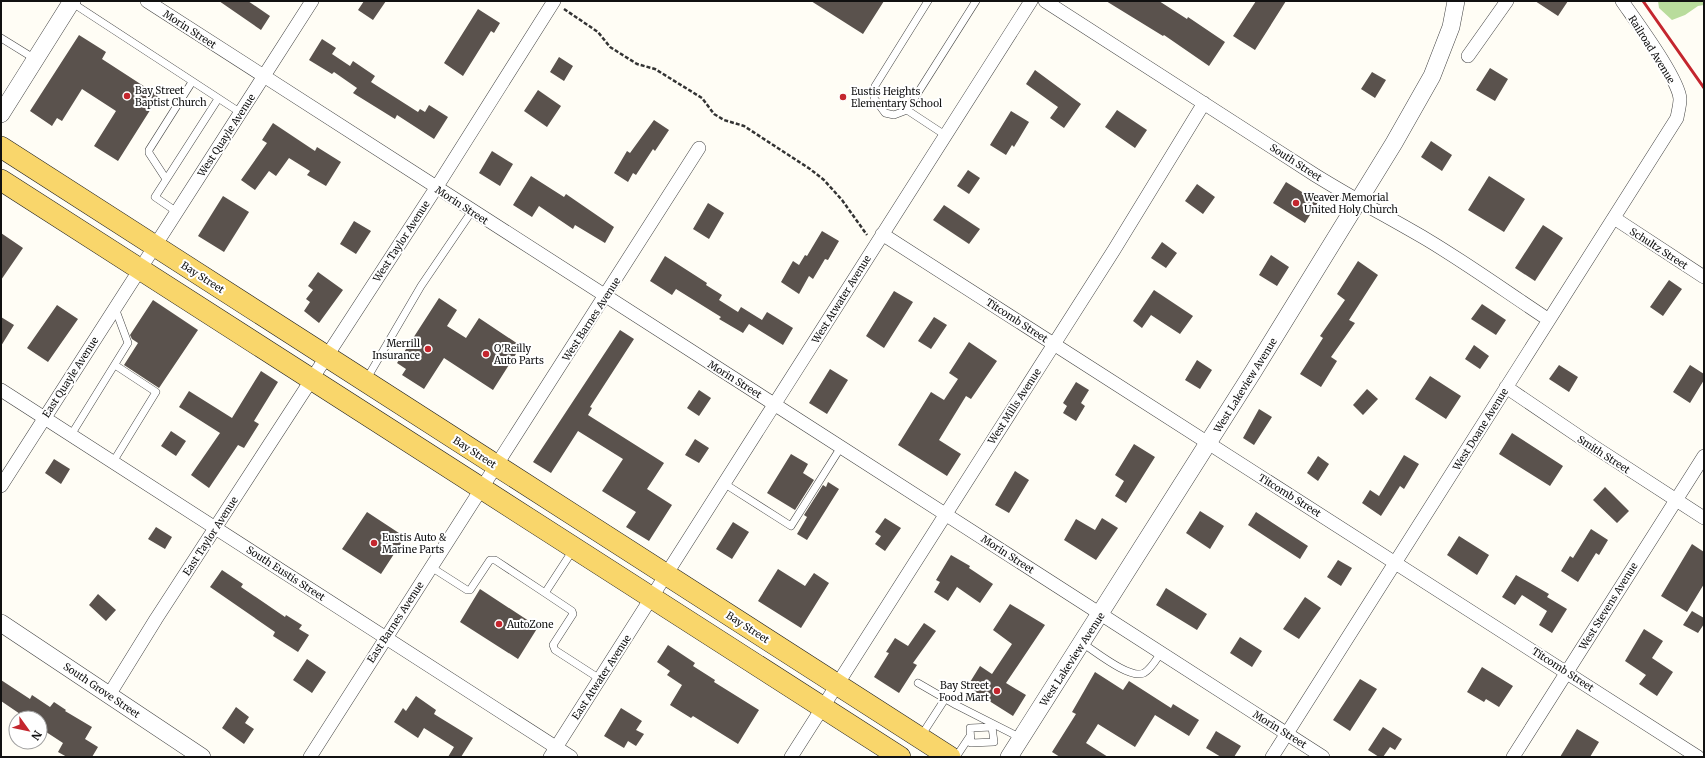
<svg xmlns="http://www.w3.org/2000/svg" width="1705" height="758" font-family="Merriweather,serif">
	<rect width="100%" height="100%" fill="#fffdf5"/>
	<path fill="#b9dc9c" d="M1658 1H1704V5L1698 6 1685 15 1672 20 1659 8Z"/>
	<path fill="#5a524d" d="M219 1H248L270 16 261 30Z
		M364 1H386L373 20 358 10Z
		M811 1H884L863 34Z
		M1106 1H1159L1187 19 1188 17 1225 42 1209 66 1164 35 1163 36Z
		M1256 1H1286L1255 50 1233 36Z
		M1535 1H1568L1558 16Z
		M478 9 500 23 494 33 491 31 463 76 444 63Z
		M79 35 106 52 102 59 159 96 118 161 94 146 116 111 82 89 62 121 57 118 52 126 30 111Z
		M322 39 336 48 332 54 350 66 353 61 375 76 371 82 418 112 420 109 425 112 429 105 448 117 434 139 397 115 395 119 353 93 357 88 334 72 332 74 309 60Z
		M559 57 573 66 564 81 550 72Z
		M1490 68 1508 79 1495 101 1476 90Z
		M1035 70 1081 104 1064 128 1050 118 1058 107 1026 84Z
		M1372 72 1386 80 1375 98 1361 89Z
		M538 90 561 106 547 127 524 111Z
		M1117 110 1147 130 1135 148 1105 127Z
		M1011 111 1029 122 1014 147 1012 145 1006 155 990 145Z
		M654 120 669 130 655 151 653 149 636 175 633 173 628 182 614 173 627 151 630 153Z
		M273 123 315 151 317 147 341 162 326 186 307 175 310 171 289 158 276 176 269 171 255 190 241 180 267 143 262 140Z
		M1431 141 1452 155 1442 171 1421 157Z
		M492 151 513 164 500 186 479 173Z
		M968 170 980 178 969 194 957 186Z
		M531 176 564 197 566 194 614 227 605 243 575 225 573 229 539 206 532 217 513 205Z
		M1489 176 1525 199 1504 232 1468 210Z
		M1286 182 1318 202 1305 223 1273 203Z
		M1197 184 1215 197 1203 214 1185 201Z
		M223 196 249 212 224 252 198 236Z
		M708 203 724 213 709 239 693 229Z
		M944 205 980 229 969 244 933 220Z
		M354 221 371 231 356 254 340 244Z
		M1543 225 1563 238 1535 281 1515 268Z
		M822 231 839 241 828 260 825 259 813 279 809 276 799 294 781 282 793 261 799 265 805 255 807 256Z
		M1 233 23 248 1 280Z
		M1162 242 1177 253 1166 268 1151 258Z
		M1271 255 1289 267 1277 286 1259 275Z
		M665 256 707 283 706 285 722 295 719 300 738 312 741 307 762 320 767 312 793 328 783 345 749 324 743 333 719 319 721 317 676 289 672 295 650 281Z
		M1358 261 1378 275 1349 320 1355 323 1331 357 1337 361 1321 387 1300 374 1323 338 1320 336 1345 300 1337 294Z
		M318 272 343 290 319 323 304 311 310 302 306 299 313 290 308 286Z
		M1669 280 1682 289 1663 316 1650 307Z
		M1154 290 1193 316 1180 334 1151 315 1142 328 1133 321Z
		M894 291 913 302 884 348 866 336Z
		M439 298 457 310 447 326 466 338 479 318 521 346 493 390 444 358 424 389 402 375 406 369 397 363Z
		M153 300 198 330 159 388 124 365 138 343 132 339 130 335Z
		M1482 304 1506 320 1496 335 1471 319Z
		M57 305 78 319 48 362 27 348Z
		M1 317 14 325 1 346Z
		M934 317 947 325 931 349 918 341Z
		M620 330 634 339 590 407 592 408 588 415 664 463 647 489 672 505 649 541 626 527 636 512 602 491 623 459 578 431 551 473 533 462Z
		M969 342 997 361 971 399 966 396 939 440 961 454 947 476 898 445 931 392 944 400 958 379 949 373Z
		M1474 345 1489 356 1480 369 1465 359Z
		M1197 360 1212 370 1200 389 1185 380Z
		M1559 365 1578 377 1569 392 1549 379Z
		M1690 365 1704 374V380L1690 403 1673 392Z
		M830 369 848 380 827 414 809 403Z
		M261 371 278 382 254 421 259 424 244 448 238 445 209 488 191 475 220 433 179 407 189 391 232 418Z
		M1430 376 1461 396 1446 419 1415 399Z
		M1076 382 1089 390 1081 403 1085 406 1076 421 1063 413 1067 406 1063 403Z
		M1367 389 1378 399 1363 415 1353 405Z
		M699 390 711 398 699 416 687 408Z
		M1259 409 1272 417 1254 445 1243 438Z
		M171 431 186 441 176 456 161 446Z
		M1512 433 1563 466 1550 486 1499 454Z
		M695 439 709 448 699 463 685 455Z
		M1134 444 1155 457 1126 503 1115 496 1124 481 1115 475Z
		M791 454 808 464 803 473 814 480 795 510 767 493Z
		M1404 455 1419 464 1404 489 1400 486 1381 516 1362 503 1370 490 1379 496Z
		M1318 456 1329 464 1318 481 1307 473Z
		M54 459 70 469 61 484 45 473Z
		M1015 471 1029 480 1009 513 995 505Z
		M828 482 839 489 807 540 797 534 807 517 804 515 823 485 826 487Z
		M1605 487 1629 511 1617 523 1593 500Z
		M1200 511 1224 526 1210 549 1186 533Z
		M367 512 405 537 381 574 342 549Z
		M1256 512 1308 546 1300 559 1248 525Z
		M885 518 901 528 885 551 875 544 881 536 875 532Z
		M1102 518 1118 528 1096 560 1064 540 1076 519 1095 530Z
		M733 522 749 532 732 559 716 549Z
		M156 527 172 537 165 549 148 539Z
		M1591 529 1608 540 1599 555 1596 553 1578 582 1561 571 1570 556 1573 558Z
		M1459 536 1489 555 1477 575 1447 555Z
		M1692 544 1704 552V584L1687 612 1661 596Z
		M951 555 970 566 969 568 993 584 980 603 957 587 948 601 934 592 940 582 936 580Z
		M1338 560 1352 568 1341 586 1327 577Z
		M778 569 805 586 814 573 829 583 801 628 758 601Z
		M222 570 243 584 241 587 285 617 286 615 302 625 299 629 309 635 298 652 273 636 275 632 210 587Z
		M1516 575 1549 594 1547 597 1567 609 1552 633 1539 625 1547 611 1522 595 1515 605 1502 597Z
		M1166 588 1207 614 1197 630 1156 605Z
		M480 589 538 627 518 659 460 622Z
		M98 594 116 610 106 621 89 605Z
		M1305 597 1321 608 1299 639 1283 629Z
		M1010 604 1045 625 1006 683 1026 695 1013 716 967 687 980 666 992 674 1012 644 993 630Z
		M1692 611 1704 618V624L1698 633 1683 625Z
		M924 623 936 631 913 663 917 665 899 693 874 677 889 653 886 652 895 638 908 646Z
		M1644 629 1663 641 1652 658 1673 672 1657 696 1639 684 1646 675 1625 661Z
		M1240 637 1262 651 1252 667 1230 653Z
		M668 645 695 663 693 666 715 680 714 682 759 710 738 744 693 716 691 718 670 705 682 685 667 675 670 671 657 662Z
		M307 659 326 672 312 693 293 680Z
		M1482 667 1513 686 1499 707 1486 699 1484 702 1467 692Z
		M1095 672 1123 690 1129 681 1171 708 1173 704 1199 720 1189 736 1155 715 1135 747 1098 724 1086 743 1108 757H1060L1052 752 1076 714 1072 712Z
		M1360 679 1377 689 1350 731 1333 720Z
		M1 680 30 699 32 695 50 707 54 702 66 710 65 711 92 727 85 739 98 747 92 757H67L58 752 63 743 40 728V718H26L1 701Z
		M416 696 436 710 434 714 473 738 461 757H448L454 747 424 728 418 738 394 722 403 708 406 711Z
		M236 707 249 717 245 723 254 729 244 744 222 728Z
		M621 708 642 721 636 730 644 734 636 746 628 741 624 748 604 736Z
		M1383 727 1402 739 1395 750 1390 747 1383 757H1379L1368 750Z
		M1577 729 1599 742 1590 757H1560Z
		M1216 731 1241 746 1234 757H1221L1206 748Z"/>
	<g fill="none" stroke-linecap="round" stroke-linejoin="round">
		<g stroke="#444" stroke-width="8">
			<path id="service" d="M928 1 875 86 874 98 885 113 894 115 907 110 976 1
				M71 2 241 113
				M1 38 35 59
				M907 110 945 135
				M166 179 149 153V150L192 82
				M177 212 155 197 218 99
				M366 380 421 286 472 211
				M71 435 128 343 115 308
				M113 462 156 392 115 365
				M725 484 791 526 841 447
				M573 550 545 593 572 611 573 614 553 645 555 650 600 679
				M431 567 467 590H470L490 560H495L545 593
				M1082 643C1095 651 1130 680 1144 673 1151 669 1156 660 1160 654
				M918 683 956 705 1021 738
				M992 727 994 742 971 743 970 728Z
				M921 736 945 699
				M956 757 970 736"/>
		</g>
		<g stroke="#444" stroke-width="14">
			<path id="minor" d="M147 1 1323 757
				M1045 1 1315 175C1352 198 1390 218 1426 239 1468 264 1508 293 1549 320
				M1468 56 1507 1
				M1614 218 1704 277
				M882 234 1698 757
				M1506 387 1593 446 1704 518
				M1 390 571 757
				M1 486 312 1
				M109 695 156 619 436 188 554 1
				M310 757 699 148
				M550 757 1031 1
				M791 757 1114 250 1204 103
				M1272 757 1677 118C1678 112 1680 105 1680 99 1679 79 1635 20 1622 1
				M1513 757 1704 456"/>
		</g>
		<g stroke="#444" stroke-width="18">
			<path id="tertiary" d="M1 114 72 1
				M1 623 202 757
				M1009 757 1253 372 1394 143 1432 76 1451 27 1456 1"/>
		</g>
		<g stroke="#222" stroke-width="22">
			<path id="primary" d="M1 147 950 757
				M1 180 900 757"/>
		</g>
		<path stroke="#333" stroke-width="2.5" stroke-dasharray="4 2" stroke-linecap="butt" d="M564 9 598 32 610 47 637 64 655 69 702 98 714 114 724 120 744 126 810 169 824 180 842 200 867 235"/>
		<use href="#service" stroke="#fff" stroke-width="7"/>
		<use href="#minor" stroke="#fff" stroke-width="13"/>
		<use href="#tertiary" stroke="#fff" stroke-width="17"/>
		<use href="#primary" stroke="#f9d66b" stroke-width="21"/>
		<path stroke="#c4262e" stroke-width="3" d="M1643 1 1704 88"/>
	</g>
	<g fill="#c4262e" stroke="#fff" stroke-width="1.5">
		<circle cx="127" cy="96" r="4"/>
		<circle cx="843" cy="97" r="4"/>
		<circle cx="1296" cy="203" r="4"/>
		<circle cx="428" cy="349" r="4"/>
		<circle cx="486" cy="354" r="4"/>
		<circle cx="374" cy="543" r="4"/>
		<circle cx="499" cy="624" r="4"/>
		<circle cx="997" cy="691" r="4"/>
	</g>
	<g text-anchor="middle" stroke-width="4" stroke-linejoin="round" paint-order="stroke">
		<g font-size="10" fill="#111" stroke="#fff">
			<text transform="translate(190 29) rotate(33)" y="4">Morin Street</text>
			<text transform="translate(1652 49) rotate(58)" y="4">Railroad Avenue</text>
			<text transform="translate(226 135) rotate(-57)" y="4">West Quayle Avenue</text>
			<text transform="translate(1296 162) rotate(33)" y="4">South Street</text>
			<text transform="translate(462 205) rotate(33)" y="4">Morin Street</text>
			<text transform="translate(401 241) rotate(-57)" y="4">West Taylor Avenue</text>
			<text transform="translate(1659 248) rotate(33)" y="4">Schultz Street</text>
			<text transform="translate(203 277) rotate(33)" y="4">Bay Street</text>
			<text transform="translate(841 299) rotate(-58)" y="4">West Atwater Avenue</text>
			<text transform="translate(591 319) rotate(-57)" y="4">West Barnes Avenue</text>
			<text transform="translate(1017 320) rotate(33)" y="4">Titcomb Street</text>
			<text transform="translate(70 377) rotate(-57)" y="4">East Quayle Avenue</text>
			<text transform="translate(735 379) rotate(32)" y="4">Morin Street</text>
			<text transform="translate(1245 385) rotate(-58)" y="4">West Lakeview Avenue</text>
			<text transform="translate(1014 406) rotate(-57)" y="4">West Mills Avenue</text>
			<text transform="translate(1480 429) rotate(-58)" y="4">West Doane Avenue</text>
			<text transform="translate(475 452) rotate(33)" y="4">Bay Street</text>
			<text transform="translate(1604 454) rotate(33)" y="4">Smith Street</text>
			<text transform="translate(1290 495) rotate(32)" y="4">Titcomb Street</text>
			<text transform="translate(210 536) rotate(-57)" y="4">East Taylor Avenue</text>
			<text transform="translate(1008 554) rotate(33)" y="4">Morin Street</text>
			<text transform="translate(286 573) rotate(33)" y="4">South Eustis Street</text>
			<text transform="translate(1608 606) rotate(-58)" y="4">West Stevens Avenue</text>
			<text transform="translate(395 622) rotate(-57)" y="4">East Barnes Avenue</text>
			<text transform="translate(748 627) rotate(33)" y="4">Bay Street</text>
			<text transform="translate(1072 659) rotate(-57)" y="4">West Lakeview Avenue</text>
			<text transform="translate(1563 669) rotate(33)" y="4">Titcomb Street</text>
			<text transform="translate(601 677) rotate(-57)" y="4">East Atwater Avenue</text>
			<text transform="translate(102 690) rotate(34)" y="4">South Grove Street</text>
			<text transform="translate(1280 729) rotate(32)" y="4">Morin Street</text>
		</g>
		<g font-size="10" fill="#111" stroke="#fff" text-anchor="start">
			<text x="135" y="94">Bay Street<tspan x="135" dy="12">Baptist Church</tspan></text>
			<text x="851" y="95">Eustis Heights<tspan x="851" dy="12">Elementary School</tspan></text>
			<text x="1304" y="201">Weaver Memorial<tspan x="1304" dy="12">United Holy Church</tspan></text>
			<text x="420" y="347" text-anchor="end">Merrill<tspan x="420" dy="12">Insurance</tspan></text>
			<text x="494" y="352">O'Reilly<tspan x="494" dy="12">Auto Parts</tspan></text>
			<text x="382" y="541">Eustis Auto &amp;<tspan x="382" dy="12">Marine Parts</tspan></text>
			<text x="507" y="628">AutoZone</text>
			<text x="989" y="689" text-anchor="end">Bay Street<tspan x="989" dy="12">Food Mart</tspan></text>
		</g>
	</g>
	<rect width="1705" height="758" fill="none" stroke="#111111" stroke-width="4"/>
	<g transform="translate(28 730) rotate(123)"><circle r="19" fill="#ffffff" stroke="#a0a0a0"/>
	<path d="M0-3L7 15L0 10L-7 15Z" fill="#c4262e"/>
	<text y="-6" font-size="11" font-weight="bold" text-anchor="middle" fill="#111111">N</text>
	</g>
</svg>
